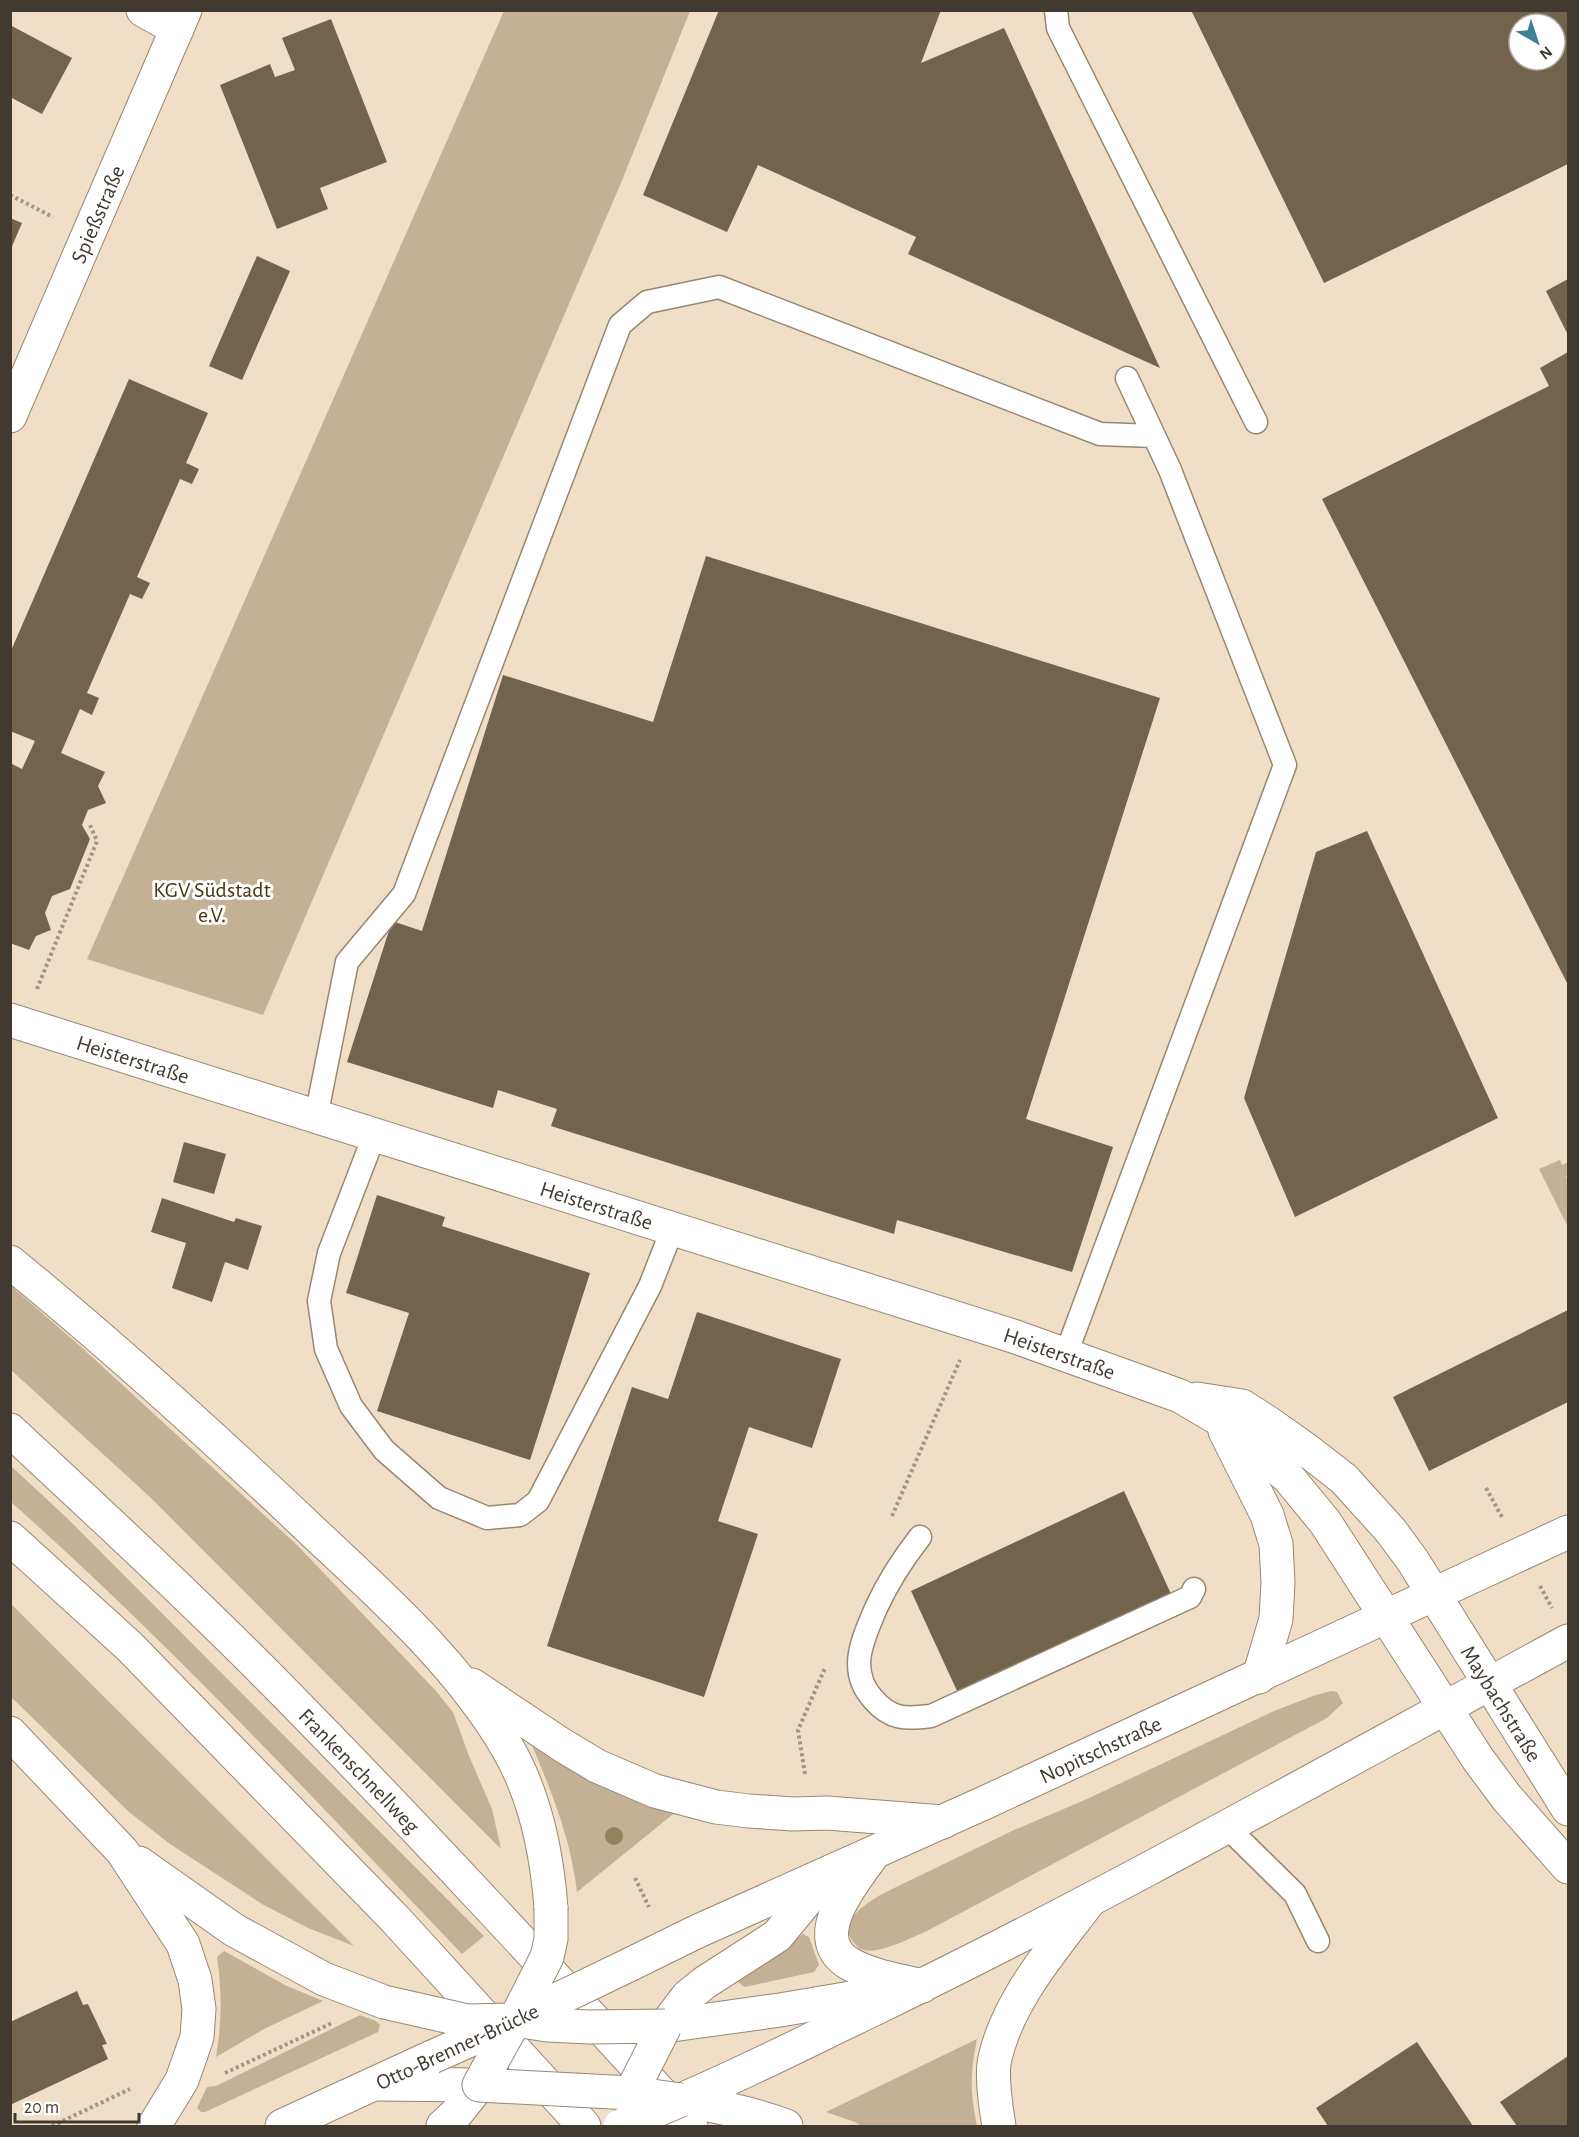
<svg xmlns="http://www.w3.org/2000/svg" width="1579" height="2137" font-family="'Alegreya Sans',sans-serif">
	<rect width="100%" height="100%" fill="#f0dfc6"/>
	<path fill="#c3b095" d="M504 11H690L621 183 263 1015 87 959Z
		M1560 1160 1562 1165 1568 1162V1175L1566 1176 1568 1181V1227L1539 1169Z
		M10 1285 80 1346 298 1546 436 1691 453 1712 469 1756 492 1809 501 1849 150 1497 11 1370Z
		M11 1466 69 1520 484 1936 462 1954C315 1800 170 1643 11 1502Z
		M11 1604 354 1946 308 1928 262 1904 170 1844 129 1812 11 1697Z
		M1331 1691 1337 1692 1343 1703 1327 1718 925 1932C910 1938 877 1956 861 1949 858 1948 853 1942 851 1939 839 1919 869 1902 882 1894L1014 1830 1087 1799 1274 1711 1313 1696Z
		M529 1738 557 1761 582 1776 677 1811 577 1892C571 1838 550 1788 529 1738Z
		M803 1934 809 1937 819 1965 814 1972 745 1987 739 1983 740 1976Z
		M224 1951 287 1986 323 2001 264 2029 216 2057C222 2021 222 1993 217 1957Z
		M360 2015 376 2021 380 2025 378 2032 205 2112H201L197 2108 207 2087 216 2086Z
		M977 2039C970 2073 970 2092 977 2126H861L855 2122 826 2112Z"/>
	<path fill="#72634d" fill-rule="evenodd" d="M719 10H941L921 63 1004 28 1160 368 908 254 916 237 758 165 727 232 643 195Z
		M1191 10H1568V164L1324 283ZM1519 24H1555V60H1519Z
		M331 19 387 162 320 188 328 209 277 229 220 85 270 64 275 77 295 70 282 38Z
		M10 25 72 58 42 114 10 97Z
		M10 218 22 223 10 251Z
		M257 256 290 271 242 380 209 366Z
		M1568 279V335L1546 291Z
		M1568 352V985L1322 499 1549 386 1540 368Z
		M129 379 208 413 186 463 199 469 192 484 180 479 137 577 150 583 142 599 130 594 87 693 99 698 92 715 80 709 61 753 105 772 98 786 106 803 88 810 82 825 90 839 70 889 52 896 45 913 51 930 36 936 29 950 10 943V763L22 769 35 741 10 731V653Z
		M706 556 1160 698 1026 1119 1113 1147 1072 1272 897 1220 894 1234 551 1126 557 1109 498 1090 493 1108 347 1062 392 921 422 931 503 675 653 722Z
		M1367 831 1498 1118 1295 1217 1244 1098 1316 852Z
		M184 1142 226 1154 214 1194 173 1182Z
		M377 1195 445 1217 442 1226 590 1273 530 1460 377 1411 409 1313 346 1293Z
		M162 1198 234 1222 236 1218 262 1226 248 1270 225 1262 212 1302 172 1288 186 1243 151 1232Z
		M1568 1310V1402L1429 1471 1393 1397Z
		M697 1312 841 1359 812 1448 749 1427 718 1521 758 1534 704 1697 547 1646 632 1387 668 1399Z
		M1124 1491 1171 1594 958 1693 911 1591Z
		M77 1991 83 2005 88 2004 107 2044 102 2045 108 2059 10 2105V2022Z
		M1417 2042 1473 2126H1328L1316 2108Z
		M1568 2056V2126H1517L1500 2102Z"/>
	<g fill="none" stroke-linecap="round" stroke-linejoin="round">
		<g stroke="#988871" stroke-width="25">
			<path id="service" d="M1056 10 1058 28 1256 422
				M316 1117 347 962 404 894 620 325 647 302 719 287 1100 434 1154 436
				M374 1136 329 1253 319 1301 326 1349 351 1406 384 1450 439 1498 487 1518 520 1515 538 1501 650 1286 672 1230
				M1066 1354 1285 765 1170 470 1127 378
				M920 1537C902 1560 888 1582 876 1608 863 1639 847 1670 873 1699 891 1720 906 1719 931 1716L1190 1597 1194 1589
				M1227 1827 1295 1894 1318 1941"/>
		</g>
		<g stroke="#988871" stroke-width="35">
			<g id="minor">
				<path d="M143 10 177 29"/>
				<path id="s1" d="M10 416 185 10"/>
				<path id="s2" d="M10 1020 1013 1336 1180 1396 1219 1419 1288 1477 1325 1522 1478 1759 1507 1798 1568 1867"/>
				<path id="s3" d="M1197 1399 1242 1406 1267 1422 1308 1451 1344 1479 1391 1531 1413 1561 1568 1809"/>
				<path d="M1225 1431 1267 1515 1276 1544 1278 1583 1276 1619 1259 1677"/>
			</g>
		</g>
		<g stroke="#988871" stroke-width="35">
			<g id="primary">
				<path d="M874 1853C854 1881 805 1938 850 1964 871 1976 898 1980 922 1986"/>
				<path id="s4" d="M631 1964 696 1932 984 1803 1568 1532"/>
				<path d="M681 2100C747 2072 811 2039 876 2008 1111 1894 1339 1765 1568 1641"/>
				<path d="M282 2126 432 2057"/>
			</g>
		</g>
		<g stroke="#988871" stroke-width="35">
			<g id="trunk">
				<path d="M10 1262C113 1346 211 1435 308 1527 380 1595 456 1661 507 1747 535 1795 547 1853 551 1908"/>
				<path id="s5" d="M10 1430C100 1514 190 1597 276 1684 418 1828 555 1977 691 2126"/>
				<path d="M10 1538 129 1646 395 1919 584 2126"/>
				<path d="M472 1685 562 1745 597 1766 655 1791 716 1807 749 1811 793 1814 827 1813 943 1822"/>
				<path d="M10 1733 122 1851 183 1944 195 1980 199 2009 197 2037 182 2080 154 2126"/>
				<path d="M139 1863 234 1930 324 1979 384 2002"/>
				<path d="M665 2026 780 2010 922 1986"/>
				<path d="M665 2026 688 1996 704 1983 777 1936 830 1872"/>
				<path d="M374 2084 479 2085"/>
				<path d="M681 2100C717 2106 752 2113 786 2126"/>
				<path d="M443 2126 455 2115 479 2085"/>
				<path d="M999 2126C996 2109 991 2074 995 2058 1009 1998 1054 1948 1090 1900"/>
			</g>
		</g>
		<path stroke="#a09482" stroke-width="4" stroke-dasharray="3 3" stroke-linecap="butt" d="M10 195 53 217
			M37 989 97 841 89 823
			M1486 1488 1503 1519
			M892 1516 960 1360
			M1540 1586 1552 1608
			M805 1774 798 1730 825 1668
			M635 1878 649 1907
			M225 2073 332 2023
			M52 2126 130 2089"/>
		<use href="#service" stroke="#fff" stroke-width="22"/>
		<use href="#minor" stroke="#fff" stroke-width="33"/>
		<use href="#primary" stroke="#fff" stroke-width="33"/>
		<use href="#trunk" stroke="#fff" stroke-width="33"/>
		<g stroke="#988871" stroke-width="35" stroke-linecap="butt">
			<path id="primary-bridge" d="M432 2057 515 2020 631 1964
				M620 2126 681 2100"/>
		</g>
		<g stroke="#988871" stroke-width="35" stroke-linecap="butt">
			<path id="trunk-bridge" d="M551 1908V1939L547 1957 515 2020 479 2085 631 2093 681 2100
				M384 2002 468 2021 515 2020 547 2025 590 2027 665 2026
				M631 2093 665 2026"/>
		</g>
		<use href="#primary-bridge" stroke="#fff" stroke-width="33"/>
		<use href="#trunk-bridge" stroke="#fff" stroke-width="33"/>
	</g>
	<circle fill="#96815f" cx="614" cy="1836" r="9"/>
	<g text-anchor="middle" stroke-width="6" stroke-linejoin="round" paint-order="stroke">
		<g font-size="22" fill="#413a30" stroke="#fff">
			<text dy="8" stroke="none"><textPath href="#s1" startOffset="220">Spießstraße</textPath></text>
			<text dy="8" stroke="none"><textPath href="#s2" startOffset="129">Heisterstraße</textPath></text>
			<text dy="8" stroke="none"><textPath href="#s2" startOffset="615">Heisterstraße</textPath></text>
			<text dy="8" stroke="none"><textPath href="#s2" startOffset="1101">Heisterstraße</textPath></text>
			<text dy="8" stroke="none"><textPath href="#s3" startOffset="446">Maybachstraße</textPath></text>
			<text dy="8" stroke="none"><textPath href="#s4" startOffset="516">Nopitschstraße</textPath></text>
			<text dy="8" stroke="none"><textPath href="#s5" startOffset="488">Frankenschnellweg</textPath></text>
			<text transform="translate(457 2046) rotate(-25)" y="8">Otto-Brenner-Brücke</text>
		</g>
		<g font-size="22" fill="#4c340a" stroke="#fff">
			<text x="212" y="897">KGV Südstadt<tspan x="212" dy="25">e.V.</tspan></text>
		</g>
	</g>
	<rect width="1579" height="2137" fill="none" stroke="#413a30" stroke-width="24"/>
	<g transform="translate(1537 42) rotate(141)"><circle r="28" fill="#ffffff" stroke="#b3b0ac" stroke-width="1.5"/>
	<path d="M0-4.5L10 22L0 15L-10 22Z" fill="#417f94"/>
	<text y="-9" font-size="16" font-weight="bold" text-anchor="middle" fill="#413a30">N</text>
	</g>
	<path d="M15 2113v9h124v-9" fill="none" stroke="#413a30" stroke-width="3"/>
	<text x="24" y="2113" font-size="18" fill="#413a30" stroke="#ffffff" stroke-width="4.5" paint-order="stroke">20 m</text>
</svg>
